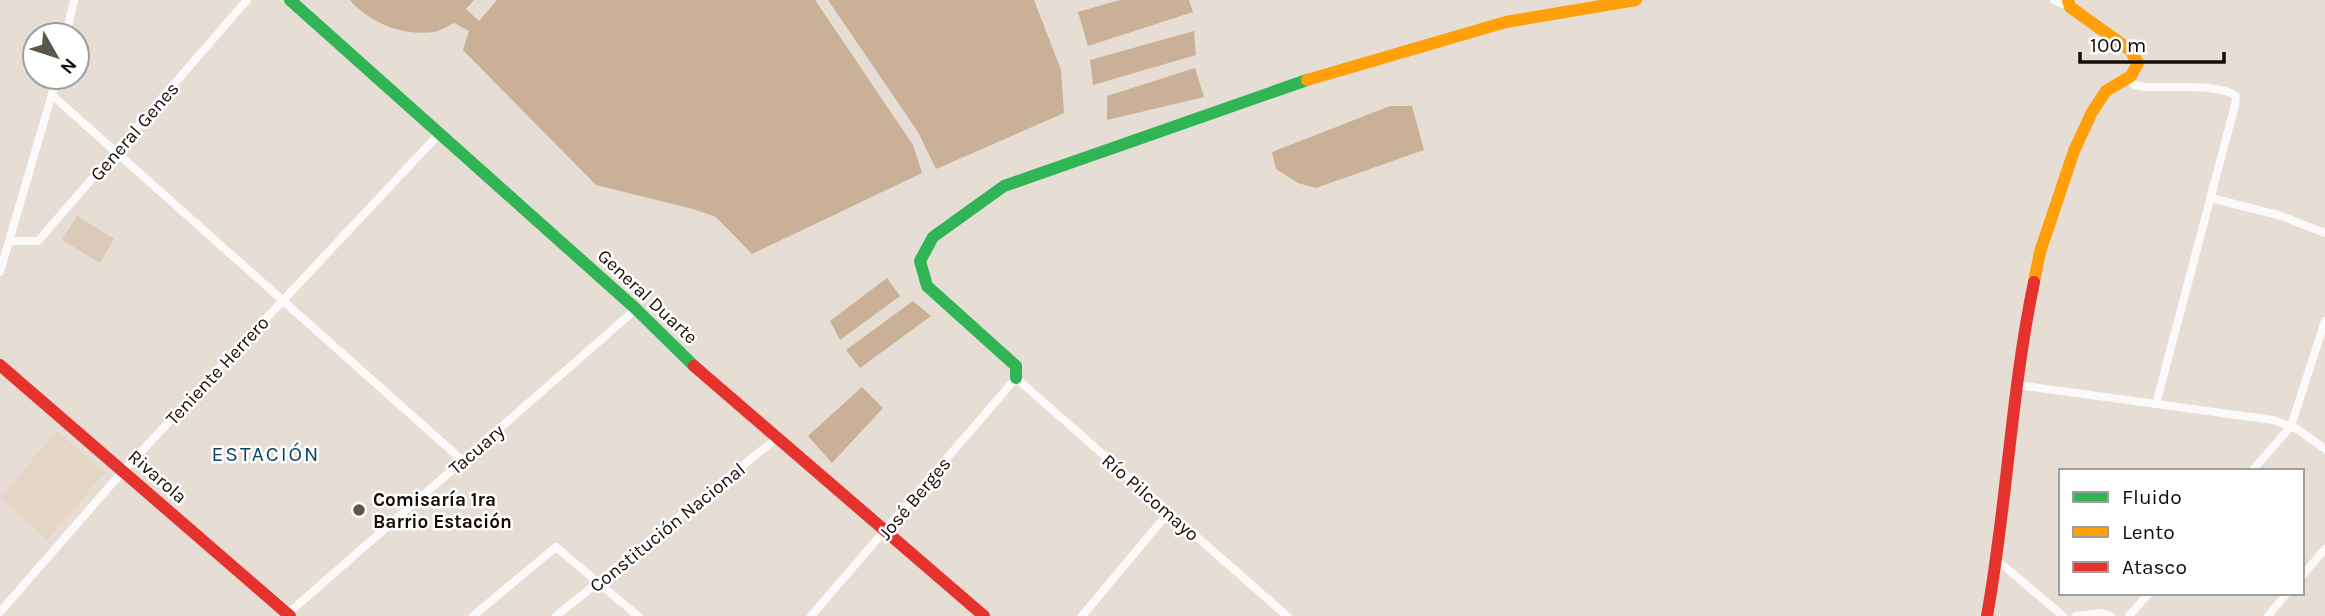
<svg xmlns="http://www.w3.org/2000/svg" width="2325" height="616" font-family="Karla,sans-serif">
	<rect width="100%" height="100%" fill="#e6ddd4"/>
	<path fill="#e6d6c6" d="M57 431 105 472 47 540 0 498Z"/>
	<path fill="#dccab8" d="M77 216 114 239 100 263 62 240Z"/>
	<path fill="#c9b096" d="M350 0H474L466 9 479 21 497 0H815L913 145 922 173 752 254 716 217 693 209 596 185 463 50 469 31 454 23C448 26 440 31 434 32 402 36 370 23 350 0Z
		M828 0H1034L1061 70 1064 113 936 169 918 132Z
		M1120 0H1189L1193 12 1088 46 1078 12Z
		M1194 31 1196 55 1093 85 1090 60Z
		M1195 68 1204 97 1107 120V96Z
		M1390 106H1412L1424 150 1316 188 1298 183 1276 169 1272 152Z
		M887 278 900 296 840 340 830 321Z
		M913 301 931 316 860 368 846 350Z
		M862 387 883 408 832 463 808 436Z"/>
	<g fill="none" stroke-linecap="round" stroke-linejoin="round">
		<path stroke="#fbfaf9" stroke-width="8" d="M2054 0 2070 7
			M66 35 74 0
			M2127 78 2135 85 2145 87C2167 88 2219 83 2236 96L2235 105 2156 404
			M53 96 463 461
			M2211 198 2278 215 2325 233
			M11 241H38L247 0
			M0 272 57 77
			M2017 385 2273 420 2297 429 2325 449
			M2252 471 2291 426 2325 321
			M1997 560 2063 616
			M2302 576 2325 549
			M0 612 123 471 440 133
			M285 616 636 309
			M473 616 556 547 638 616
			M556 616 777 438
			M811 616 1016 378 1287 616
			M1082 616 1169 512
			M2076 616 2102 613 2111 616
			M2129 616 2149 593
			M2268 616 2287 593"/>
		<path stroke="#30b455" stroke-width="12" d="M290 0 636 309 694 366
			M1016 378V366L927 286 920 261 933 237 1004 186 1307 80"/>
		<path stroke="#ff9f0a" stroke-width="12" d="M1307 80 1506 22 1636 0
			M2034 282 2040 252 2074 151 2092 112 2106 91 2131 76 2138 63 2130 50 2070 7 2068 0"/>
		<path stroke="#e5322d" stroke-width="12" d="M0 365 290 616
			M694 366 984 616
			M1987 616C2007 505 2011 392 2034 282"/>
	</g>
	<circle fill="#5c564f" stroke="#fff" stroke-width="2.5" cx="359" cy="510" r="7"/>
	<g text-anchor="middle" stroke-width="5" stroke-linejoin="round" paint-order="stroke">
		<g font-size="19" fill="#120d08" stroke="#fff">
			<text transform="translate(134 131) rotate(-49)" y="7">General Genes</text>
			<text transform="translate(648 296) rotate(43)" y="7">General Duarte</text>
			<text transform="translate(217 370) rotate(-47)" y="7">Teniente Herrero</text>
			<text transform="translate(476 449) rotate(-41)" y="7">Tacuary</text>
			<text transform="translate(158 476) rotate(41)" y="7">Rivarola</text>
			<text transform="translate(1151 497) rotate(41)" y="7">Río Pilcomayo</text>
			<text transform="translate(914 498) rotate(-50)" y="7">José Berges</text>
			<text transform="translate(667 527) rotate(-39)" y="7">Constitución Nacional</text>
		</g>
		<g font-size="19" font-weight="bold" fill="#120d08" stroke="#fff" text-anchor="start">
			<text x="373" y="506">Comisaría 1ra<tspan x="373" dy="22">Barrio Estación</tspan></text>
		</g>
		<g font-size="21" letter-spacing="2" fill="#0c4466" stroke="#fff">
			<text x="266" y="461">ESTACIÓN</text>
		</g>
	</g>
	<rect x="2059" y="469" width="245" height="126" fill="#ffffff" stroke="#a09e9c" stroke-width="2"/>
	<rect x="2073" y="492" width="35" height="10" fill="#30b455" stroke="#a09e9c" stroke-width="2"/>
	<text x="2122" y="504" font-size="21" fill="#120d08">Fluido</text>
	<rect x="2073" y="527" width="35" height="10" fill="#ff9f0a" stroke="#a09e9c" stroke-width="2"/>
	<text x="2122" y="539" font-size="21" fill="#120d08">Lento</text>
	<rect x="2073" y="562" width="35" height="10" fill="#e5322d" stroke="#a09e9c" stroke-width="2"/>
	<text x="2122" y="574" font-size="21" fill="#120d08">Atasco</text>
	<g transform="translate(56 56) rotate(129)"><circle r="33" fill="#ffffff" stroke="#a09e9c" stroke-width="2"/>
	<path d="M0-5L12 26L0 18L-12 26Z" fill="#5c564f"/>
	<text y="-10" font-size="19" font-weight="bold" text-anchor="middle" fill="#120d08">N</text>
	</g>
	<path d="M2080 52v10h144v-10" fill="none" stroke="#120d08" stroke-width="3.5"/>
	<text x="2090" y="52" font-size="21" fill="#120d08" stroke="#ffffff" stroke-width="5" paint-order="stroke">100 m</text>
</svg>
